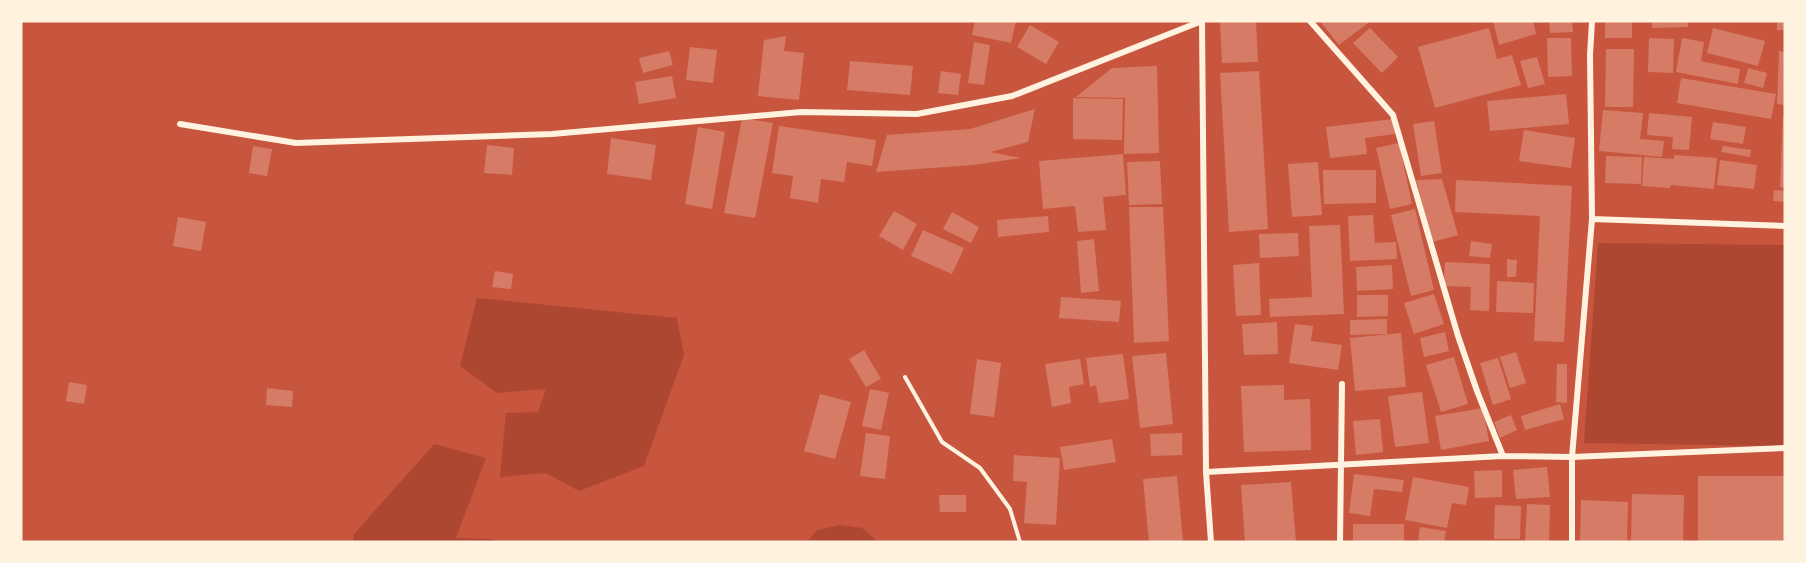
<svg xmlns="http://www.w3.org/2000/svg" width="1806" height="563" font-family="Roboto,sans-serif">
	<rect width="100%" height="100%" fill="#c8553d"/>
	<path fill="#ae4732" d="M1598 243 1785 245V446L1584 443Z
		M477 298 677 318 684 355 644 466 579 491 546 473 500 477 506 413 538 412 546 389 497 393 460 366Z
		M434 444 486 458 456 538 490 539 507 542H353L354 534Z
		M840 525 862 528 878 542H807L817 530Z"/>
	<path fill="#d67c66" d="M975 21H1016L1011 43 972 35Z
		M1220 21H1256L1258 62 1222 63Z
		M1320 21H1367L1368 23 1339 45Z
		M1493 21H1533L1536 34 1499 45Z
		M1549 21H1572L1573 32 1550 33Z
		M1605 21H1632V38H1605Z
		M1652 21H1688V27L1652 28Z
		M1777 21H1785V30H1777Z
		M1030 25 1059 42 1046 64 1017 47Z
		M1370 28 1398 57 1382 73 1353 43Z
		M1489 28 1497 59 1512 55 1521 85 1435 108 1418 47Z
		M1713 28 1765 41 1758 66 1707 53Z
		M786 36 784 51 804 53 799 100 758 96 764 40Z
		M1547 38H1571L1572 76 1548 77Z
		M1649 38 1674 39 1673 73 1648 72Z
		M1682 38 1704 42 1701 61 1740 69 1738 84 1676 72Z
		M974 42 990 45 984 85 968 83Z
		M690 47 717 50 713 83 686 80Z
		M1606 49H1634L1633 107H1605Z
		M669 51 673 65 643 73 639 58Z
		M1779 51 1785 52V105L1777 104Z
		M1537 57 1545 84 1528 88 1520 61Z
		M850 61 913 66 910 95 847 90Z
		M1157 66 1159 153 1124 154 1125 98 1076 97 1112 68Z
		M1748 68 1767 73 1763 88 1744 83Z
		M941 71 961 74 958 95 938 93Z
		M1259 71 1268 229 1229 232 1220 73Z
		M672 76 676 98 639 104 635 82Z
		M1681 78 1776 94 1771 119 1677 103Z
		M1566 94 1569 124 1490 131 1487 101Z
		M1073 98 1123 99 1122 140 1073 139Z
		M1035 109 1028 142 990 152 1021 158 973 165 876 172 887 135 970 129Z
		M1603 110 1643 113 1640 139 1664 141 1662 157 1599 151Z
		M1649 113 1692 117 1689 150 1672 149 1673 137 1647 135Z
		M1783 116 1785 117V188L1780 187Z
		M742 118 773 123 755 218 724 213Z
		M1393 119 1395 134 1365 138 1367 154 1330 158 1326 127Z
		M1434 121 1442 173 1421 176 1413 124Z
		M1713 122 1746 127 1743 144 1710 139Z
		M779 126 876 140 872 166 847 162 844 182 821 179 818 203 790 198 793 176 772 173Z
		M698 127 725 132 712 209 685 204Z
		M1524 130 1575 138 1571 168 1519 161Z
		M611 138 656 145 651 180 607 174Z
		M1399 143 1412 204 1390 209 1376 148Z
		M487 145 514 148 512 175 484 173Z
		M253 146 272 149 267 176 249 173Z
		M1723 146 1751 150 1750 157 1721 152Z
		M1123 154 1126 195 1103 197 1106 230 1078 232 1075 206 1043 209 1039 161Z
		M1674 155 1717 158 1714 189 1671 185 1670 188 1642 186 1644 157 1674 159Z
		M1606 156 1642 157 1641 184 1605 183Z
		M1720 160 1757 165 1754 189 1717 185Z
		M1160 161 1162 204 1129 205 1127 162Z
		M1318 162 1322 215 1292 217 1288 164Z
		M1323 170H1376V203L1324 204Z
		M1442 179 1458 235 1432 242 1416 180Z
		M1456 180 1572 186 1564 342 1534 341 1540 216 1455 212Z
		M1774 190 1785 191V202L1773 201Z
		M1129 207H1163L1169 341 1134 343Z
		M1415 209 1434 290 1411 296 1391 215Z
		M894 211 917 224 903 250 879 236Z
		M952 212 979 227 971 243 943 229Z
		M1373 215 1375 243 1396 242 1397 259 1350 261 1348 216Z
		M1048 216 1049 232 998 237 997 220Z
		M178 217 206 222 201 251 173 246Z
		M1340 225 1344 314 1270 317 1269 299 1312 297 1309 226Z
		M923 230 964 248 952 274 911 256Z
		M1298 233 1299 256 1260 258 1259 234Z
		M1094 239 1099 291 1081 293 1077 241Z
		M1471 241 1492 244 1490 258 1469 256Z
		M1507 259 1517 260 1516 277H1507Z
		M1445 262 1490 264 1489 311 1470 310 1471 287 1444 286Z
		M1259 263 1261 315 1236 316 1233 265Z
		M1392 265 1393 289 1357 291 1356 267Z
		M495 271 513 274 511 289 492 287Z
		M1497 281 1534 283 1533 313 1496 312Z
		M1434 294 1444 324 1414 334 1404 303Z
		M1357 295H1388V316L1357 317Z
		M1061 297 1121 301 1119 322 1059 318Z
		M1387 319V334L1350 335V320Z
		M1277 322 1278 354 1244 355 1242 324Z
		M1295 324 1313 326 1311 341 1342 345 1338 370 1289 363Z
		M1445 332 1449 351 1424 357 1420 338Z
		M1401 333 1406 387 1355 391 1350 338Z
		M864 350 881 379 866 387 849 359Z
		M1516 352 1526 383 1510 388 1500 357Z
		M1166 353 1173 424 1140 428 1132 356Z
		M1123 354 1129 399 1099 403 1096 385 1090 387 1086 358Z
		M1454 357 1468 404 1441 412 1426 365Z
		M1498 358 1511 399 1493 405 1480 363Z
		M977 359 1001 363 994 417 970 414Z
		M1080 359 1084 384 1069 387 1071 403 1052 407 1045 364Z
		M1557 364H1567V403L1556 402Z
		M69 382 87 385 84 404 66 401Z
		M1284 385V400L1310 399 1311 450 1244 452 1241 386Z
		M267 388 293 391 292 407 266 405Z
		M870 389 889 393 881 430 862 426Z
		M1422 392 1429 443 1395 447 1388 396Z
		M820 394 851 402 835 459 804 451Z
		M1560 404 1564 419 1525 430 1521 416Z
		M1483 408 1489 441 1441 450 1435 416Z
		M1511 415 1517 430 1500 438 1494 422Z
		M1380 419 1383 452 1356 455 1353 421Z
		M866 433 890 436 885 479 860 476Z
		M1182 433V455L1151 456 1150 434Z
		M1112 439 1116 462 1064 470 1060 447Z
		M1014 455 1060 458 1056 525 1024 523 1027 482 1013 481Z
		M1547 467 1550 497 1516 499 1513 470Z
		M1502 470V497L1475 498 1474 471Z
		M1354 474 1404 480 1402 492 1374 489 1370 516 1349 513Z
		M1177 476 1183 542H1149L1143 479Z
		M1698 476H1785V542H1698Z
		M1413 477 1469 487 1466 505 1452 503 1447 528 1405 520Z
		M1291 482 1296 542H1245L1241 485Z
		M1632 494 1684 495 1683 542H1631Z
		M939 495H966V512H940Z
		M1581 500 1628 502 1627 542H1580Z
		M1527 504 1550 505 1549 542H1525Z
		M1495 505 1521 506 1520 539H1494Z
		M1353 524H1404V542H1353Z
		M1420 527 1446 531 1444 542H1418Z"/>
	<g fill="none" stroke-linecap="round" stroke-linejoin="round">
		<path stroke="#fff3e0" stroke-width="4" d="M905 377 942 442 980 468 1010 509 1020 542"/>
		<path stroke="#fff3e0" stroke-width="6" d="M1202 21 1206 472 1211 542
			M1310 21 1393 115 1458 336 1477 391 1503 456
			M180 124 296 143 552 134 801 112 917 114 1012 96 1202 21
			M1592 219 1785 226
			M1206 472 1503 456 1572 457 1785 448
			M1340 542 1342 384
			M1572 542V457L1592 219 1590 55 1592 21"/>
	</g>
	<rect width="1806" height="563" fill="none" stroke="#fff3e0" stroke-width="45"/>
</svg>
